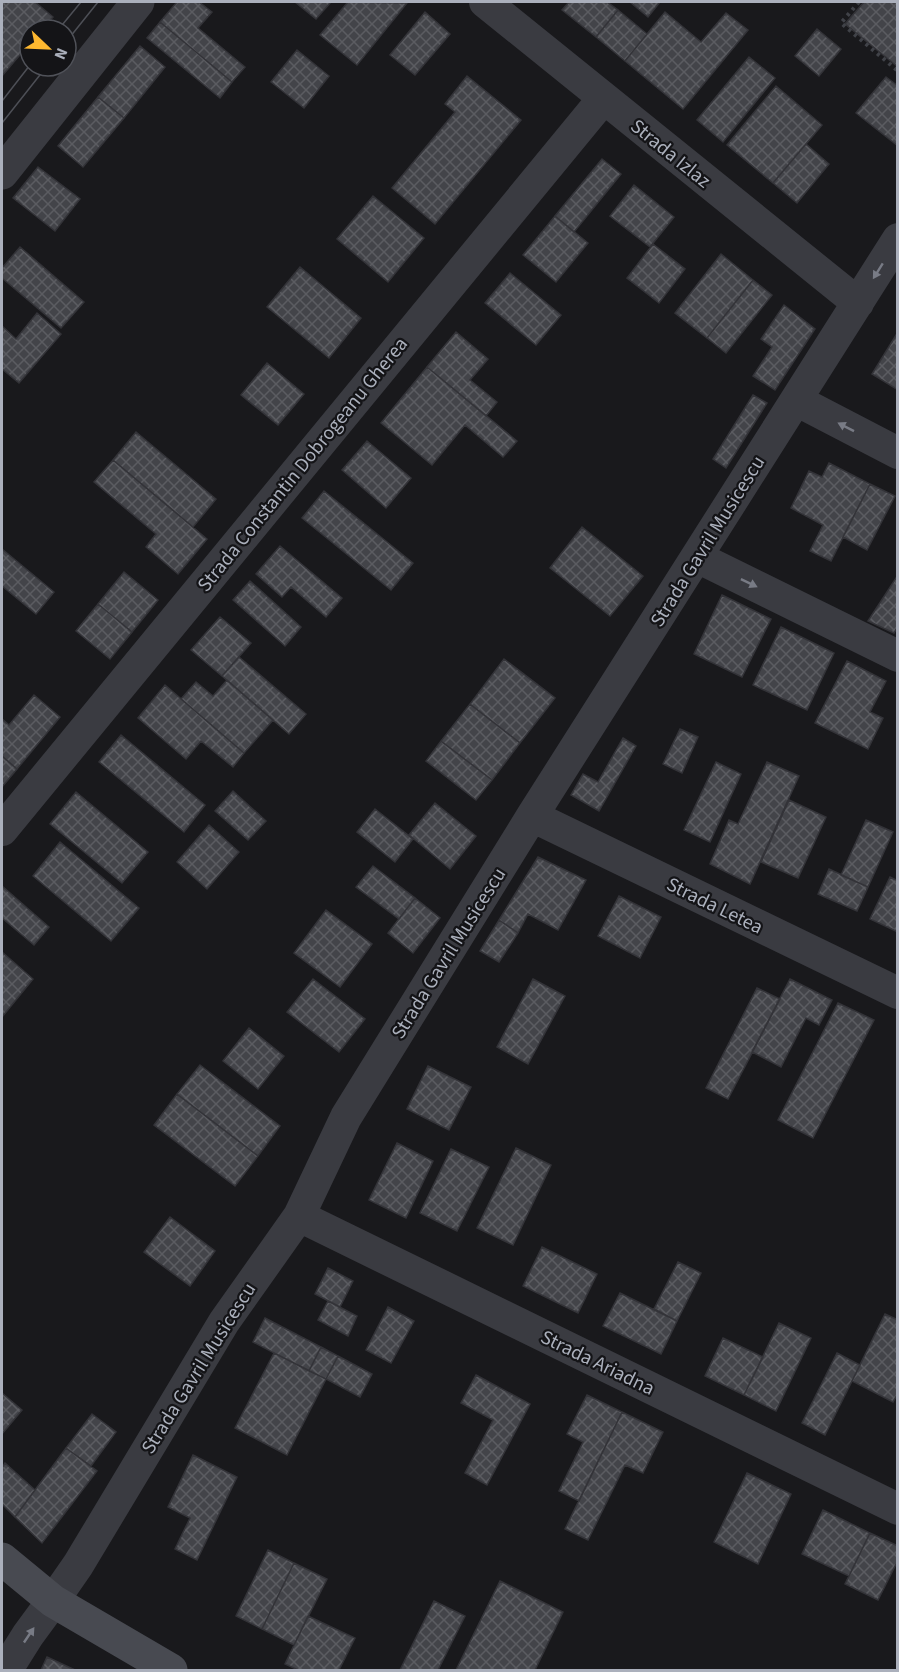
<svg xmlns="http://www.w3.org/2000/svg" width="899" height="1672" font-family="'Source Sans 3',sans-serif">
	<defs>
		<pattern id="building-cross-hatch" width="8" height="8" patternUnits="userSpaceOnUse" patternTransform="scale(1.5)"><rect width="8" height="8" fill="#434449"/><path d="M0 0l8 8M0 8l8-8" fill="none" stroke="#5b5c61"/></pattern>
	</defs>
	<rect width="100%" height="100%" fill="#19191c"/>
	<path fill="url(#building-cross-hatch)" stroke="#333338" stroke-width="1.5" d="M2 2H35L53 17 41 30H30V43L2 76Z
		M177 2H199L212 12 198 28 245 67 232 82 160 22Z
		M295 2H331L316 19Z
		M348 2 407 3 357 65 320 35Z
		M569 2H607L618 10 596 37 562 10Z
		M630 2H660L648 17Z
		M864 2H898V67L845 24Z
		M618 10 647 34 625 61 596 37Z
		M425 12 450 34 415 75 390 55Z
		M665 12 701 42 726 13 748 30 683 109 625 61Z
		M160 22 232 82 220 98 147 38Z
		M817 29 841 49 819 76 795 56Z
		M140 46 165 67 124 118 98 97Z
		M297 50 329 76 304 108 271 82Z
		M749 57 775 78 723 142 697 120Z
		M467 76 521 120 435 224 392 188 455 112 445 104Z
		M886 77 898 86V146L856 113Z
		M776 86 822 125 773 183 727 145Z
		M98 97 124 118 83 167 58 146Z
		M806 144 829 164 797 203 773 183Z
		M602 159 621 174 574 232 555 216Z
		M38 167 80 199 55 231 13 198Z
		M634 185 674 217 650 247 610 216Z
		M373 196 424 238 388 282 337 239Z
		M555 216 588 243 556 282 523 255Z
		M653 244 685 269 659 303 627 278Z
		M20 247 84 302 61 328 2 278V268Z
		M721 254 753 280 707 338 675 313Z
		M300 267 361 318 329 358 267 307Z
		M510 273 561 315 536 345 485 303Z
		M753 280 772 295 726 353 707 338Z
		M784 305 815 329 775 390 753 376 772 347 761 339Z
		M37 313 61 334 19 383 2 369V326L16 339Z
		M456 332 488 359 470 380 497 402 486 416 427 367Z
		M898 332V390L872 374Z
		M267 363 304 394 278 425 241 395Z
		M427 367 517 441 503 457 465 425 432 465 381 423Z
		M753 395 767 403 726 468 713 459Z
		M136 432 216 499 193 527 113 460Z
		M367 441 411 478 386 508 342 470Z
		M113 460 207 539 178 574 146 547 156 534 94 482Z
		M829 463 870 484 831 561 810 551 823 525 791 508 809 471 822 477Z
		M870 484 895 496 867 550 843 537Z
		M324 491 413 563 391 590 302 518Z
		M582 527 643 576 610 616 550 568Z
		M280 546 342 598 326 617 291 587 282 597 256 574Z
		M2 549 54 592 36 614 2 586Z
		M124 572 158 600 132 632 98 604Z
		M898 575V626L894 633 868 621Z
		M250 581 301 627 285 646 233 600Z
		M722 595 771 619 742 677 694 654Z
		M98 604 132 632 110 659 76 631Z
		M220 617 251 643 222 676 191 650Z
		M781 627 834 653 807 710 753 685Z
		M239 657 306 714 289 734 222 676Z
		M504 659 555 698 520 743 470 704Z
		M847 661 886 681 870 712 883 718 868 749 815 723Z
		M227 680 273 720 244 753 181 699 196 682 213 696Z
		M165 685 244 753 233 767 201 741 186 759 138 718Z
		M34 695 60 717 17 769 2 756V719L9 725Z
		M470 704 520 743 492 780 441 741Z
		M680 729 698 737 682 773 663 764Z
		M121 735 205 805 184 832 99 762Z
		M623 738 636 746 599 811 571 795 583 774 598 782Z
		M441 741 492 780 476 800 426 761Z
		M2 756 17 769 2 787Z
		M716 762 741 774 710 842 684 830Z
		M767 762 799 776 750 884 710 864 729 820 738 824Z
		M233 791 266 821 248 840 215 811Z
		M76 792 148 852 122 883 50 824Z
		M789 800 826 817 798 878 761 862Z
		M435 803 476 836 450 869 409 835Z
		M375 809 413 839 395 862 357 832Z
		M866 820 893 832 868 887 841 875Z
		M209 825 239 852 207 889 177 862Z
		M60 842 139 908 111 941 33 876Z
		M538 857 586 880 558 930 528 914 518 933 499 920Z
		M373 866 415 898 399 919 356 887Z
		M829 869 868 887 857 911 818 894Z
		M890 877 898 881V932L870 919Z
		M2 886 49 927 34 945 2 918Z
		M619 896 661 917 640 958 598 936Z
		M415 898 440 918 413 953 388 933Z
		M326 910 372 944 340 987 294 953Z
		M499 920 518 933 499 962 480 951Z
		M2 952 33 979 2 1017Z
		M313 979 365 1019 339 1052 287 1012Z
		M533 979 565 996 528 1064 497 1047Z
		M790 979 832 1000 819 1025 806 1018 781 1067 752 1052Z
		M757 988 780 999 728 1099 706 1088Z
		M838 1003 874 1020 813 1138 778 1120Z
		M249 1028 284 1056 258 1089 223 1061Z
		M200 1065 280 1126 258 1156 177 1094Z
		M428 1066 471 1087 449 1130 407 1109Z
		M177 1094 258 1156 235 1186 154 1125Z
		M397 1143 433 1161 406 1218 369 1200Z
		M516 1148 551 1165 513 1245 477 1228Z
		M451 1149 489 1167 457 1231 420 1213Z
		M170 1217 215 1251 190 1286 144 1252Z
		M542 1247 597 1274 578 1313 523 1286Z
		M678 1262 701 1273 677 1321 654 1309Z
		M328 1268 353 1281 340 1307 315 1294Z
		M620 1293 677 1321 661 1354 603 1326Z
		M328 1301 357 1316 348 1336 318 1320Z
		M388 1307 414 1321 391 1363 366 1350Z
		M885 1314 898 1320V1393L893 1402 852 1381Z
		M265 1318 321 1347 309 1371 253 1342Z
		M779 1323 811 1338 776 1411 744 1395Z
		M723 1338 763 1357 744 1395 705 1376Z
		M321 1347 338 1356 326 1379 309 1371Z
		M274 1353 326 1379 287 1455 235 1428Z
		M837 1353 860 1365 825 1435 802 1423Z
		M338 1356 372 1374 360 1397 326 1379Z
		M476 1375 530 1404 487 1485 465 1473 493 1420 461 1403Z
		M2 1393 22 1410 2 1434Z
		M587 1395 622 1412 579 1501 559 1491 583 1442 567 1434Z
		M622 1412 663 1432 643 1473 625 1465 588 1540 565 1529Z
		M92 1414 116 1432 91 1466 66 1448Z
		M66 1448 97 1471 42 1543 15 1517Z
		M193 1455 237 1477 197 1560 175 1549 190 1518 168 1507Z
		M5 1463 35 1490 15 1517 2 1504V1468Z
		M747 1473 791 1494 758 1564 714 1542Z
		M823 1510 870 1533 849 1576 802 1554Z
		M870 1533 898 1546V1560L878 1600 845 1584Z
		M268 1550 294 1563 262 1629 236 1616Z
		M294 1563 327 1579 294 1645 262 1629Z
		M500 1581 563 1612 535 1670H456Z
		M434 1601 465 1616 438 1670H400Z
		M308 1616 355 1638 339 1670H298L285 1664Z
		M47 1657 75 1670H41Z"/>
	<g fill="none" stroke-linecap="round" stroke-linejoin="round">
		<path stroke="#404248" stroke-width="4" stroke-dasharray="3 4.5" stroke-linecap="butt" d="M859 2 841 23 898 71"/>
		<path stroke="#3a3b41" stroke-width="32" d="M485 2 858 303
			M796 400 898 453
			M697 557 898 656
			M532 816 898 993
			M2 830 603 99
			M299 1216 898 1509
			M53 1601 78 1565 224 1322 299 1216 346 1117 532 816 898 239"/>
		<path stroke="#3a3b41" stroke-width="33" d="M2 173 138 2
			M6 1670 28 1635 53 1601"/>
		<path stroke="#484a51" stroke-width="33" d="M2 1559 53 1601 171 1670"/>
		<path stroke="#4d4f56" stroke-width="1.5" d="M58 30 81 2
			M66 42 98 2
			M2 101 30 65
			M2 123 47 66"/>
	</g>
	<defs><path id="oneway-solid" d="M-6-.8H1V-3.2L6.5 0L1 3.2V.8H-6Z" transform="scale(1.5)"/></defs>
	<g fill="#787b85">
		<use href="#oneway-solid" transform="translate(878 271) rotate(122)"/>
		<use href="#oneway-solid" transform="translate(846 427) rotate(-153)"/>
		<use href="#oneway-solid" transform="translate(749 583) rotate(26)"/>
		<use href="#oneway-solid" transform="translate(29 1635) rotate(-56)"/>
	</g>
	<g text-anchor="middle" stroke-width="4.5" stroke-linejoin="round" paint-order="stroke">
		<g font-size="20" fill="#abb0bc" stroke="#141417">
			<text transform="translate(671 153) rotate(39)" y="7">Strada Izlaz</text>
			<text transform="translate(302 464) rotate(-51)" y="7">Strada Constantin Dobrogeanu Gherea</text>
			<text transform="translate(707 541) rotate(-58)" y="7">Strada Gavril Musicescu</text>
			<text transform="translate(715 905) rotate(26)" y="7">Strada Letea</text>
			<text transform="translate(448 953) rotate(-58)" y="7">Strada Gavril Musicescu</text>
			<text transform="translate(598 1362) rotate(26)" y="7">Strada Ariadna</text>
			<text transform="translate(198 1368) rotate(-58)" y="7">Strada Gavril Musicescu</text>
		</g>
	</g>
	<rect width="899" height="1672" fill="none" stroke="#abb0bc" stroke-width="6"/>
	<g transform="translate(48 48) rotate(113)"><circle r="28" fill="#141417" stroke="#505259" stroke-width="1.5"/>
	<path d="M0-4.5L10 22L0 15L-10 22Z" fill="#feb830"/>
	<text y="-9" font-size="16" font-weight="bold" text-anchor="middle" fill="#abb0bc">N</text>
	</g>
</svg>
